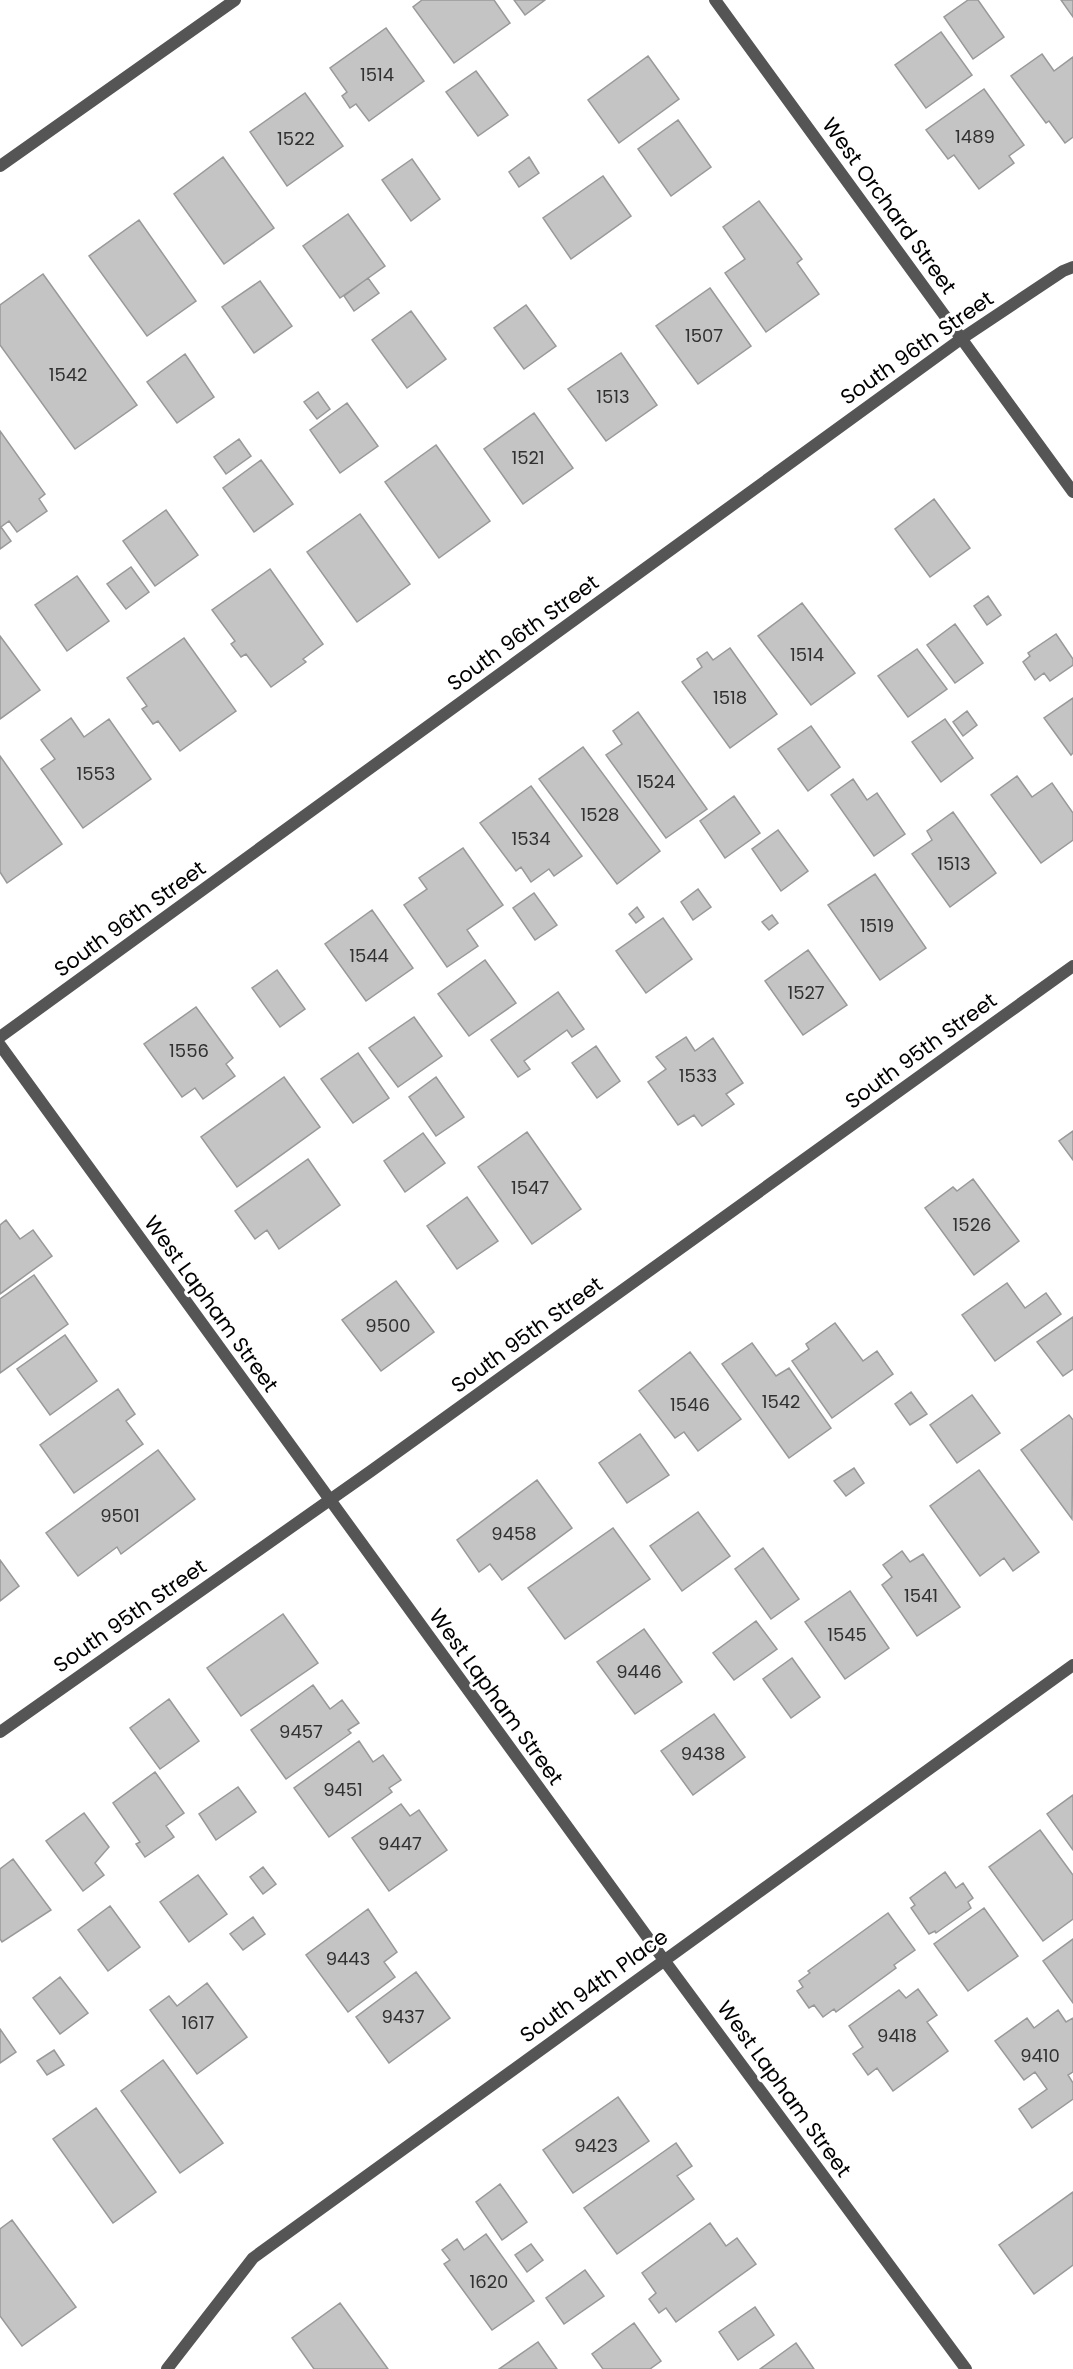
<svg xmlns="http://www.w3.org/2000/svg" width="1073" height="2369" font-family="Poppins,sans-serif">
	<rect width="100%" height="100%" fill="#fff"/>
	<path fill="#c4c4c4" stroke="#999" stroke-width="1.5" d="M422 0H494L510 23 454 63 413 7Z
		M514 0H545L525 15Z
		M968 0H978L1004 37 973 59 944 17Z
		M1061 0H1073V17Z
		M386 28 424 81 369 121 356 104 350 108 342 96 347 92 330 68Z
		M941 32 972 75 926 108 895 65Z
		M1042 54 1054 71 1073 57V137L1065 143 1049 121 1046 123 1011 76Z
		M648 56 679 99 619 143 588 100Z
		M476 71 508 115 478 136 446 92Z
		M984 89 1024 145 1009 156 1014 163 979 189 954 155 948 159 926 130Z
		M305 93 343 146 287 186 250 132Z
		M678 120 711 167 671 196 638 149Z
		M223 157 274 228 224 264 174 194Z
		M529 157 539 173 519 187 509 172Z
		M412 159 440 199 411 221 382 180Z
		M603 176 631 216 571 259 543 218Z
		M759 201 802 259 797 263 819 294 766 332 725 273 745 259 723 227Z
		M348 214 385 266 340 298 303 246Z
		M139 220 196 301 147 336 89 256Z
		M43 274 137 405 75 449 0 345V305Z
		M368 278 379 293 354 311 344 296Z
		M260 281 292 326 254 353 222 307Z
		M710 288 751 346 698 384 656 326Z
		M526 305 556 346 524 369 494 328Z
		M411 311 446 359 407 388 372 340Z
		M621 353 657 405 606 441 568 389Z
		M185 354 214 397 177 423 147 382Z
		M318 392 330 409 317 419 304 402Z
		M347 403 378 446 340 473 310 430Z
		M534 413 573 468 523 504 484 449Z
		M0 431 45 494 39 499 47 511 17 532 9 521 1 527 11 541 0 549Z
		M239 439 251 456 226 474 214 457Z
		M436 445 490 521 439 558 385 482Z
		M261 460 293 504 254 532 223 488Z
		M934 499 970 548 930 577 895 529Z
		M166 510 198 555 155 586 123 541Z
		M360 514 410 584 357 622 307 552Z
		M131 567 149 592 126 609 107 584Z
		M270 569 323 644 303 659 306 662 271 687 246 654 241 657 231 644 235 641 212 610Z
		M77 576 109 621 67 651 35 605Z
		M988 596 1001 615 987 625 974 606Z
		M802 603 855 673 811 705 758 636Z
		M955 624 983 663 955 683 927 645Z
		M1056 634 1073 659V665L1050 681 1044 673 1035 680 1023 662 1030 656 1028 653Z
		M0 636 40 690 0 719Z
		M184 638 236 711 180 751 158 721 153 724 142 709 147 706 127 678Z
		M730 648 777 714 730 748 682 682 702 667 697 659 707 652 713 660Z
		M917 649 947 689 908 717 878 676Z
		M1073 698V753L1071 755 1044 718Z
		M967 711 977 725 963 736 953 722Z
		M638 712 707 809 666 838 606 755 622 744 613 731Z
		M71 718 84 737 109 719 151 779 83 828 41 769 55 759 41 740Z
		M945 719 973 758 941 782 912 742Z
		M811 726 840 767 808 791 778 749Z
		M583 747 660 851 617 884 539 779Z
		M0 756 62 844 7 883 0 872Z
		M1017 776 1032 797 1052 783 1073 813V840L1041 863 991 795Z
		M853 779 867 800 877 793 905 834 874 856 831 795Z
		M531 786 582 856 554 876 549 869 531 882 521 867 516 871 480 823Z
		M734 796 760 833 725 858 700 821Z
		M953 812 996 873 950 907 912 854 932 840 927 831Z
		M778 830 808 871 781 891 752 849Z
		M463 848 503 905 467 930 478 946 447 967 404 905 427 889 419 878Z
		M875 874 926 948 880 980 828 905Z
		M698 889 711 907 693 920 681 902Z
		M534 893 557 925 535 940 513 908Z
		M637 907 644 917 636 923 629 914Z
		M372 910 413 968 366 1001 325 944Z
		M772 915 778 923 769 930 762 922Z
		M663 918 692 959 646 993 616 951Z
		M808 950 847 1005 803 1035 765 981Z
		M485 960 516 1003 469 1036 438 994Z
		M277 970 305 1009 280 1027 252 988Z
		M558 992 584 1029 572 1037 567 1030 524 1061 530 1069 518 1077 491 1040Z
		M196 1007 233 1058 226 1064 235 1076 203 1099 195 1088 182 1097 144 1044Z
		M414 1017 442 1056 398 1087 369 1048Z
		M686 1037 695 1051 713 1038 743 1083 726 1094 734 1104 702 1126 694 1115 678 1125 648 1082 666 1069 656 1057Z
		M596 1046 620 1081 597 1098 572 1063Z
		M358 1053 389 1098 353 1123 321 1079Z
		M284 1077 320 1127 237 1187 201 1137Z
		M436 1077 464 1117 436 1136 409 1097Z
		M1073 1131V1160L1059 1141Z
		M527 1132 581 1209 532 1244 478 1167Z
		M423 1133 445 1163 405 1192 384 1161Z
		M308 1159 340 1205 279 1249 267 1230 255 1239 235 1211Z
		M973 1179 1019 1241 974 1275 925 1208 953 1187 957 1191Z
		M467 1197 498 1241 457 1269 427 1226Z
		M6 1220 20 1239 33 1230 52 1256 0 1294V1225Z
		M34 1275 68 1324 0 1373V1299Z
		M396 1281 434 1332 381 1371 342 1320Z
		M1007 1283 1025 1308 1046 1293 1061 1314 995 1361 962 1315Z
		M1073 1317V1369L1063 1376 1037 1342Z
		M835 1323 863 1361 877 1351 893 1374 832 1418 792 1361 809 1349 806 1344Z
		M65 1335 97 1381 50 1415 17 1369Z
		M752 1343 776 1376 789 1368 831 1428 789 1458 722 1364Z
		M690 1352 741 1419 698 1451 684 1432 675 1438 639 1391Z
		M118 1389 135 1414 126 1421 143 1444 74 1493 40 1445Z
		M911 1392 927 1414 910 1425 895 1404Z
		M972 1395 1000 1433 957 1463 930 1425Z
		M1069 1415 1073 1420 1072 1519 1021 1450Z
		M640 1434 669 1475 627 1503 599 1463Z
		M158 1450 195 1499 121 1554 117 1547 78 1576 46 1533Z
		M854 1468 864 1483 846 1496 834 1481Z
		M979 1470 1039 1552 1013 1571 1004 1558 980 1576 930 1506Z
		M537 1480 572 1528 502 1580 490 1564 479 1572 457 1540Z
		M698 1512 730 1556 682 1591 650 1546Z
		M613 1528 650 1579 565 1639 528 1588Z
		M763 1548 799 1599 771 1619 735 1569Z
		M902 1551 910 1562 923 1554 960 1607 917 1636 882 1585 892 1577 883 1565Z
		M0 1560 19 1586 0 1601Z
		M850 1591 889 1648 845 1679 805 1622Z
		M283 1614 318 1663 241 1716 207 1668Z
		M756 1621 777 1649 734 1680 713 1653Z
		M644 1629 682 1682 635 1714 597 1662Z
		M792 1658 820 1697 791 1718 763 1679Z
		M313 1685 330 1709 342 1700 359 1723 348 1730 351 1733 286 1779 251 1730Z
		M169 1699 199 1741 160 1769 130 1728Z
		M714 1714 745 1757 693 1795 661 1751Z
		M359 1741 373 1762 383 1755 401 1780 389 1788 392 1792 329 1837 294 1788Z
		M155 1772 184 1813 166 1826 174 1837 145 1857 136 1844 140 1842 113 1803Z
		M238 1787 256 1812 216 1840 199 1814Z
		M1073 1795V1850L1047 1814Z
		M401 1804 410 1816 419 1810 447 1850 389 1891 352 1838Z
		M84 1813 109 1847 95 1863 104 1875 83 1891 46 1841Z
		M1040 1830 1073 1875V1919L1043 1941 989 1867Z
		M13 1859 51 1910 2 1942 0 1939V1869Z
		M263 1867 276 1884 263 1894 250 1877Z
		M945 1872 956 1888 963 1883 973 1898 968 1902 971 1908 936 1933 935 1931 929 1934 911 1908 915 1905 910 1898Z
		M198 1875 227 1914 189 1942 160 1902Z
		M110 1906 140 1947 108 1971 78 1930Z
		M984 1908 1018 1956 968 1991 934 1944Z
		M368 1909 397 1952 384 1962 395 1977 348 2012 306 1955Z
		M888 1913 915 1950 894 1965 896 1968 836 2012 834 2009 823 2017 814 2005 809 2008 797 1991 803 1987 799 1981 810 1973 808 1971Z
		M253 1917 265 1934 243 1950 230 1934Z
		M1073 1939V2003L1043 1961Z
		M416 1972 450 2018 389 2063 356 2017Z
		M60 1977 88 2013 60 2034 33 1998Z
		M207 1983 247 2037 197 2074 150 2010 169 1996 177 2006Z
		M918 1989 937 2015 927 2022 948 2051 893 2091 877 2068 868 2075 853 2054 863 2047 849 2026 899 1990 906 1998Z
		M1058 2010 1066 2022 1073 2018V2072L1068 2075 1073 2083V2099L1032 2128 1019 2109 1047 2089 1035 2072 1024 2080 995 2041 1027 2018 1034 2028Z
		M0 2029 16 2052 0 2063Z
		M54 2050 64 2065 47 2075 37 2061Z
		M163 2060 223 2143 180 2173 121 2091Z
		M618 2097 649 2141 573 2193 543 2150Z
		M96 2108 156 2192 113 2223 53 2139Z
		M676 2143 692 2166 677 2176 694 2199 617 2254 584 2208Z
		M500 2184 527 2222 502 2240 476 2202Z
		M1073 2192V2265L1034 2294 999 2245Z
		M12 2220 76 2307 22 2346 0 2316V2229Z
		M710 2223 726 2246 737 2238 756 2264 676 2322 666 2308 659 2313 649 2299 656 2293 642 2273Z
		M486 2234 534 2301 492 2330 444 2264 450 2260 442 2250 457 2239 464 2250Z
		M531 2244 543 2260 527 2272 515 2255Z
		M585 2270 604 2296 564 2324 546 2298Z
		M340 2303 388 2369H314L292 2338Z
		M755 2307 774 2335 738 2360 719 2332Z
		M634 2323 661 2361 650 2369H603L592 2354Z
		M538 2342 557 2369H499Z
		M796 2343 814 2369H760Z"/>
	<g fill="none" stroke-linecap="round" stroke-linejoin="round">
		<path stroke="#555" stroke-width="12" d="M715 0 1073 492
			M0 166 235 0
			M0 1037 961 339 1063 271 1073 267
			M0 1045 664 1960 966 2369
			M0 1732 371 1471 1073 966
			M167 2369 253 2258 1073 1665"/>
	</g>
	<g text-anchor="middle" stroke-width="6" stroke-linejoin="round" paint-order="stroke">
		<g font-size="18" fill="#313131">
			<text x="377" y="81">1514</text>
			<text x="975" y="143">1489</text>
			<text x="296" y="145">1522</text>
			<text x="704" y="342">1507</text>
			<text x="68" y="381">1542</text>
			<text x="613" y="403">1513</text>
			<text x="528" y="464">1521</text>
			<text x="807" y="661">1514</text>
			<text x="730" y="704">1518</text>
			<text x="96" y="780">1553</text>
			<text x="656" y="788">1524</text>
			<text x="600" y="821">1528</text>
			<text x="531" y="845">1534</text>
			<text x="954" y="870">1513</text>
			<text x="877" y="932">1519</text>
			<text x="369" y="962">1544</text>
			<text x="806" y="999">1527</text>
			<text x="189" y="1057">1556</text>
			<text x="698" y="1082">1533</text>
			<text x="530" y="1194">1547</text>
			<text x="972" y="1231">1526</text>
			<text x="388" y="1332">9500</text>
			<text x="781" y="1408">1542</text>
			<text x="690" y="1411">1546</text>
			<text x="120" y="1522">9501</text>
			<text x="514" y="1540">9458</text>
			<text x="921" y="1602">1541</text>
			<text x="847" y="1641">1545</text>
			<text x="639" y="1678">9446</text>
			<text x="301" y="1738">9457</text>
			<text x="703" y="1760">9438</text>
			<text x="343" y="1796">9451</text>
			<text x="400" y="1850">9447</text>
			<text x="348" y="1965">9443</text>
			<text x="403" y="2023">9437</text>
			<text x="198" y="2029">1617</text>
			<text x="897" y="2042">9418</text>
			<text x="1040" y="2062">9410</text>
			<text x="596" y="2152">9423</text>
			<text x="489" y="2288">1620</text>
		</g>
		<g font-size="21" fill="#000" stroke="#fff">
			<text transform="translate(889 206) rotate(54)" y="7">West Orchard Street</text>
			<text transform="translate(917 348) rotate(-35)" y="7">South 96th Street</text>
			<text transform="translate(523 633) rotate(-36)" y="7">South 96th Street</text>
			<text transform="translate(130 919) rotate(-36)" y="7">South 96th Street</text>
			<text transform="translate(921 1051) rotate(-36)" y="7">South 95th Street</text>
			<text transform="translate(211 1304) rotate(54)" y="7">West Lapham Street</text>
			<text transform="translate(527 1335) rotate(-36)" y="7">South 95th Street</text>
			<text transform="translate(130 1616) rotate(-35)" y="7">South 95th Street</text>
			<text transform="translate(496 1697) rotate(54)" y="7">West Lapham Street</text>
			<text transform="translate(594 1986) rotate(-36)" y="7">South 94th Place</text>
			<text transform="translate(784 2089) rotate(54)" y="7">West Lapham Street</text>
		</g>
	</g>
</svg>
